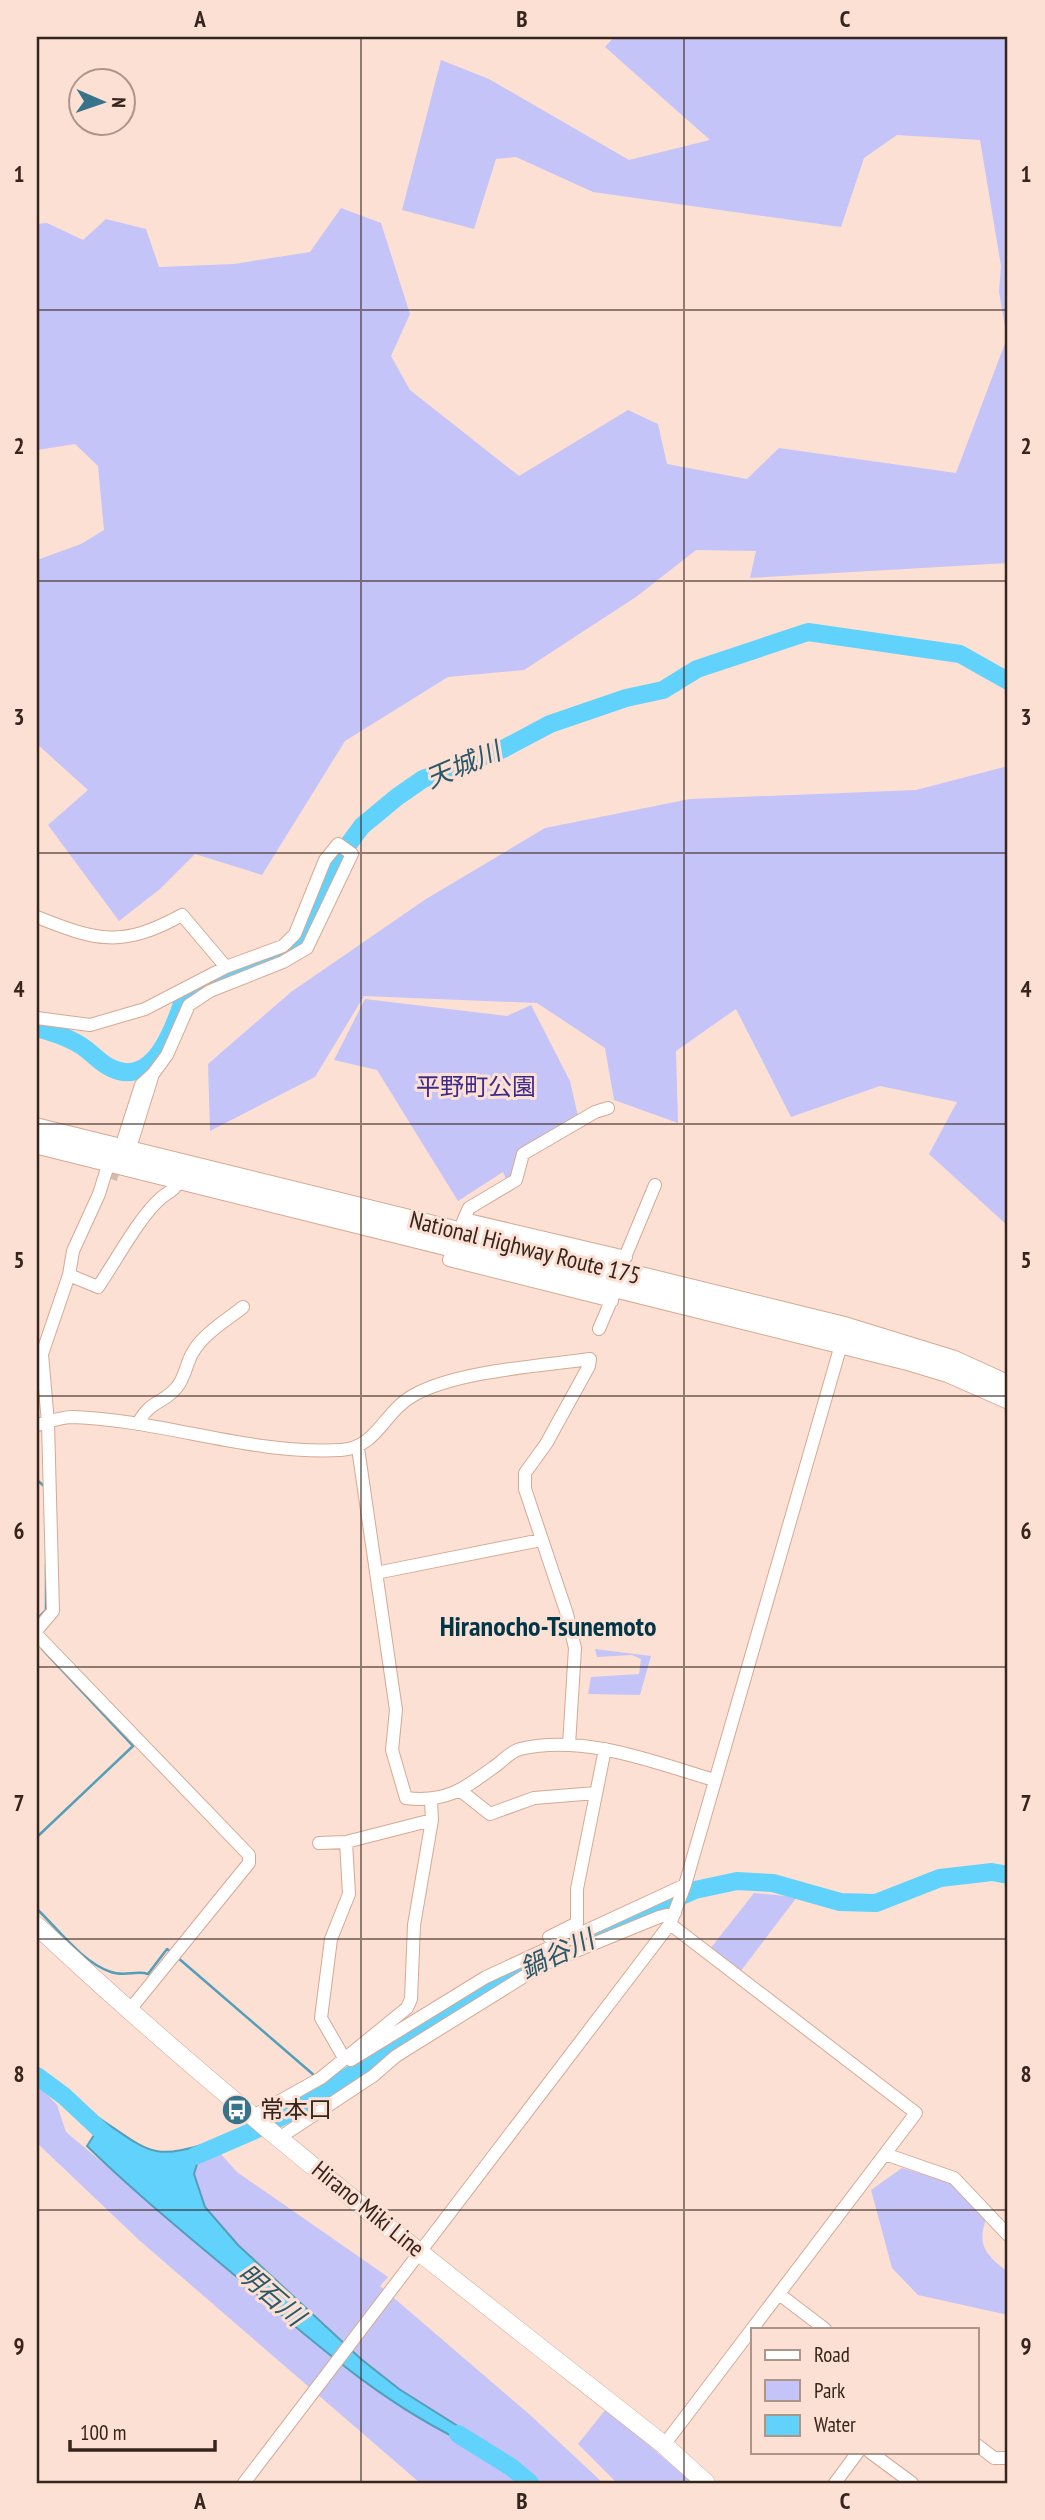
<svg xmlns="http://www.w3.org/2000/svg" width="1045" height="2520" font-family="'PT Sans Narrow','Noto Sans JP',sans-serif">
	<rect width="100%" height="100%" fill="#fce0d3"/>
	<path fill="#c5c4f8" d="M614 37H1008V563L750 578 756 551 696 550 636 597 524 670 448 677 345 741 262 875 195 854 160 889 119 921 48 825 88 790 37 744V560L81 544 104 530 98 466 75 444 37 450V224L47 223 83 240 106 219 146 229 159 267 234 264 310 252 341 208 381 223 410 314 391 356 410 390 519 476 628 410 658 424 667 464 747 479 779 448 956 473 1007 338 999 292 1001 266 980 140 897 135 864 158 841 227 593 192 516 157 496 159 474 229 402 210 441 60 489 79 629 160 710 140 605 47Z
		M1008 766V1226L929 1154 957 1102 880 1086 791 1117 736 1009 676 1051 678 1123 614 1100 605 1048 537 1003 364 996 315 1077 210 1131 208 1064 291 992 426 899 545 828 690 799 916 790Z
		M365 999 507 1016 531 1005 570 1081 578 1116 531 1144 513 1175 506 1179 503 1172 458 1201 377 1070 334 1060Z
		M595 1649 651 1656 640 1695 588 1694 591 1677 639 1674 641 1659 632 1655 597 1657Z
		M754 1893 797 1897 740 1972 710 1949Z
		M37 2084 57 2105 66 2132 367 2384 483 2441 399 2389 361 2359 238 2245 205 2207 194 2174 198 2161 219 2152 237 2172 388 2277 380 2286 529 2414 603 2483H420L139 2240 37 2143Z
		M902 2168 954 2184 986 2219C976 2247 988 2256 1008 2272V2315L918 2295 892 2268 871 2190Z
		M606 2409 693 2483H617L578 2444Z"/>
	<path fill="#61d2fc" stroke="#549eb9" stroke-width="2" d="M99 2118C151 2153 151 2161 215 2141L219 2152 198 2161 194 2174 205 2207 238 2245 361 2359 399 2389 483 2442 477 2448C388 2409 313 2342 239 2279 188 2236 135 2193 87 2146L94 2135 93 2126Z"/>
	<g fill="none" stroke-linecap="round" stroke-linejoin="round">
		<path stroke="#549eb9" stroke-width="2.5" d="M37 1480 45 1487
			M37 1619 46 1610V1564
			M37 1837 133 1746 42 1649
			M37 1909C58 1929 83 1963 111 1972 124 1977 137 1970 148 1974L167 1949 172 1953
			M177 1957 315 2076"/>
		<path stroke="#61d2fc" stroke-width="18" d="M37 1028C53 1033 69 1037 83 1047 92 1053 99 1062 109 1067 152 1090 173 1031 183 1001L233 972 287 952 301 942 342 853 362 826 397 797 423 779 503 749 550 724 626 698 663 690 697 669 808 632 960 654 1008 681
			M37 2076 64 2096 110 2139
			M195 2156 253 2131 297 2109 499 1981 563 1948 695 1890 737 1881 773 1883 840 1902 876 1903 940 1878 992 1872 1008 1875
			M458 2434 511 2467 530 2483"/>
		<path stroke="#d4bbaf" stroke-width="12" stroke-dasharray="12 6" stroke-linecap="butt" d="M111 1179 118 1159"/>
		<g stroke="#d5a994" stroke-width="14">
			<path id="minor" d="M37 917C97 941 122 948 182 915L226 967
				M37 1018 90 1025 145 1009 226 967 283 946 295 934 325 860 338 844 352 854 307 948 283 962 210 991 189 1005 167 1055 153 1074 129 1151
				M124 1138 141 1085 153 1074
				M464 1219 469 1208 516 1180 523 1154 595 1112 608 1108
				M462 1225 464 1219 626 1257
				M454 1247 449 1260 612 1301
				M623 1262 655 1185
				M69 1275 98 1287C116 1261 139 1217 161 1198 169 1191 175 1191 179 1180
				M599 1329 614 1294
				M138 1424C149 1400 164 1404 177 1387 186 1376 186 1363 193 1352 204 1333 227 1320 243 1307
				M37 1425C48 1422 61 1417 73 1417 163 1420 250 1455 341 1450 377 1448 384 1411 414 1395 457 1371 540 1366 590 1359L589 1366 546 1444 525 1473V1489L567 1614 575 1648 569 1745
				M358 1448 396 1710 392 1750 406 1798C448 1803 465 1788 498 1764 504 1759 512 1751 520 1749 585 1734 653 1762 714 1780
				M376 1573 541 1540
				M37 1630 53 1611 48 1423 42 1354 69 1275 73 1251 99 1194 109 1162
				M37 1635 249 1855V1863L128 2012
				M461 1791 490 1814 534 1798 596 1793
				M346 1842 349 1894 331 1939 321 2018 344 2058 351 2060 486 1977 685 1885
				M319 1843 346 1842 432 1820
				M549 1937 577 1923V1889L605 1749
				M253 2116 321 2078 407 2008 411 1999 414 1925 432 1820 431 1801
				M279 2138 373 2076 396 2056 544 1964 659 1917 675 1913
				M885 2154 954 2178 1008 2235
				M779 2294 825 2329
				M664 2445 916 2113 670 1924
				M977 2445 994 2458H1008
				M870 2452 912 2483
				M244 2483 670 1924 685 1885 843 1338
				M835 2483 858 2452"/>
		</g>
		<g stroke="#d5a994" stroke-width="19">
			<path id="primary" d="M37 1926C235 2112 451 2277 664 2445L706 2483"/>
		</g>
		<g stroke="#d5a994" stroke-width="21">
			<path id="trunk" d="M37 1128 846 1327 953 1360 1008 1385
				M37 1144 906 1360 949 1373 1008 1399"/>
		</g>
		<use href="#minor" stroke="#fff" stroke-width="12"/>
		<use href="#primary" stroke="#fff" stroke-width="18"/>
		<use href="#trunk" stroke="#fff" stroke-width="19"/>
	</g>
	<path fill="none" stroke="#36251d" stroke-width="2" stroke-opacity="0.55" d="M361 37V2483M684 37V2483M37 310H1008M37 581H1008M37 853H1008M37 1124H1008M37 1396H1008M37 1667H1008M37 1939H1008M37 2210H1008"/>
	<defs>
		<g id="bus-disc" transform="scale(1.575)"><circle r="9.5" fill="#37738a" stroke="#fce0d3"/><path d="M-5-6H5V4H4V6H2V4H-2V6H-4V4H-5ZM-3.5-4V0h7V-4ZM-3.5 1.2v1.5H-2V1.2ZM2 1.2v1.5H3.5V1.2Z" fill="#fff"/></g>
	</defs>
	<g fill-rule="evenodd">
		<use href="#bus-disc" x="237" y="2110"/>
	</g>
	<g text-anchor="middle" stroke-width="6" stroke-linejoin="round" paint-order="stroke">
		<g font-size="24" fill="#3e2b89" stroke="#fce0d3">
			<text x="476" y="1095">平野町公園</text>
		</g>
		<g font-size="24" fill="#36251d" stroke="#fce0d3">
			<text transform="translate(525 1248) rotate(14)" y="8">National Highway Route 175</text>
			<text transform="translate(368 2209) rotate(39)" y="8">Hirano Miki Line</text>
		</g>
		<g font-size="24" fill="#36251d" stroke="#fce0d3" text-anchor="start">
			<text x="260" y="2118">常本口</text>
		</g>
		<g font-size="26" font-style="italic" fill="#28586a" stroke="#fce0d3">
			<text transform="translate(463 765) rotate(-23)" y="9">天城川</text>
			<text transform="translate(557 1954) rotate(-25)" y="9">鍋谷川</text>
			<text transform="translate(271 2295) rotate(41)" y="9">明石川</text>
		</g>
		<g font-size="28" font-weight="bold" fill="#003647" stroke="#fce0d3">
			<text x="548" y="1636">Hiranocho-Tsunemoto</text>
		</g>
	</g>
	<rect width="1045" height="2520" fill="none" stroke="#fce0d3" stroke-width="77"/>
	<rect x="751" y="2328" width="228" height="126" fill="#fce0d3" stroke="#ad958a" stroke-width="2"/>
	<rect x="765" y="2350" width="35" height="10" fill="#ffffff" stroke="#ad958a" stroke-width="2"/>
	<text x="814" y="2362" font-size="21" fill="#36251d">Road</text>
	<rect x="765" y="2380" width="35" height="21" fill="#c5c4f8" stroke="#ad958a" stroke-width="2"/>
	<text x="814" y="2398" font-size="21" fill="#36251d">Park</text>
	<rect x="765" y="2415" width="35" height="21" fill="#61d2fc" stroke="#ad958a" stroke-width="2"/>
	<text x="814" y="2432" font-size="21" fill="#36251d">Water</text>
	<g transform="translate(102 102) rotate(92)"><circle r="33" fill="#fce0d3" stroke="#ad958a" stroke-width="2"/>
	<path d="M0-5L12 26L0 18L-12 26Z" fill="#37738a"/>
	<text y="-10" font-size="19" font-weight="bold" text-anchor="middle" fill="#36251d">N</text>
	</g>
	<path d="M70 2440v10h145v-10" fill="none" stroke="#36251d" stroke-width="3.5"/>
	<text x="80" y="2440" font-size="21" fill="#36251d" stroke="#fce0d3" stroke-width="5" paint-order="stroke">100 m</text>
	<rect x="38" y="38" width="968" height="2444" fill="none" stroke="#36251d" stroke-width="2.5"/>
	<g font-size="23" text-anchor="middle" font-weight="bold" fill="#36251d">
		<text x="200" y="27">A</text>
		<text x="522" y="27">B</text>
		<text x="845" y="27">C</text>
		<text x="19" y="182">1</text>
		<text x="1026" y="182">1</text>
		<text x="19" y="454">2</text>
		<text x="1026" y="454">2</text>
		<text x="19" y="725">3</text>
		<text x="1026" y="725">3</text>
		<text x="19" y="997">4</text>
		<text x="1026" y="997">4</text>
		<text x="19" y="1268">5</text>
		<text x="1026" y="1268">5</text>
		<text x="19" y="1539">6</text>
		<text x="1026" y="1539">6</text>
		<text x="19" y="1811">7</text>
		<text x="1026" y="1811">7</text>
		<text x="19" y="2082">8</text>
		<text x="1026" y="2082">8</text>
		<text x="19" y="2354">9</text>
		<text x="1026" y="2354">9</text>
		<text x="200" y="2509">A</text>
		<text x="522" y="2509">B</text>
		<text x="845" y="2509">C</text>
	</g>
</svg>
